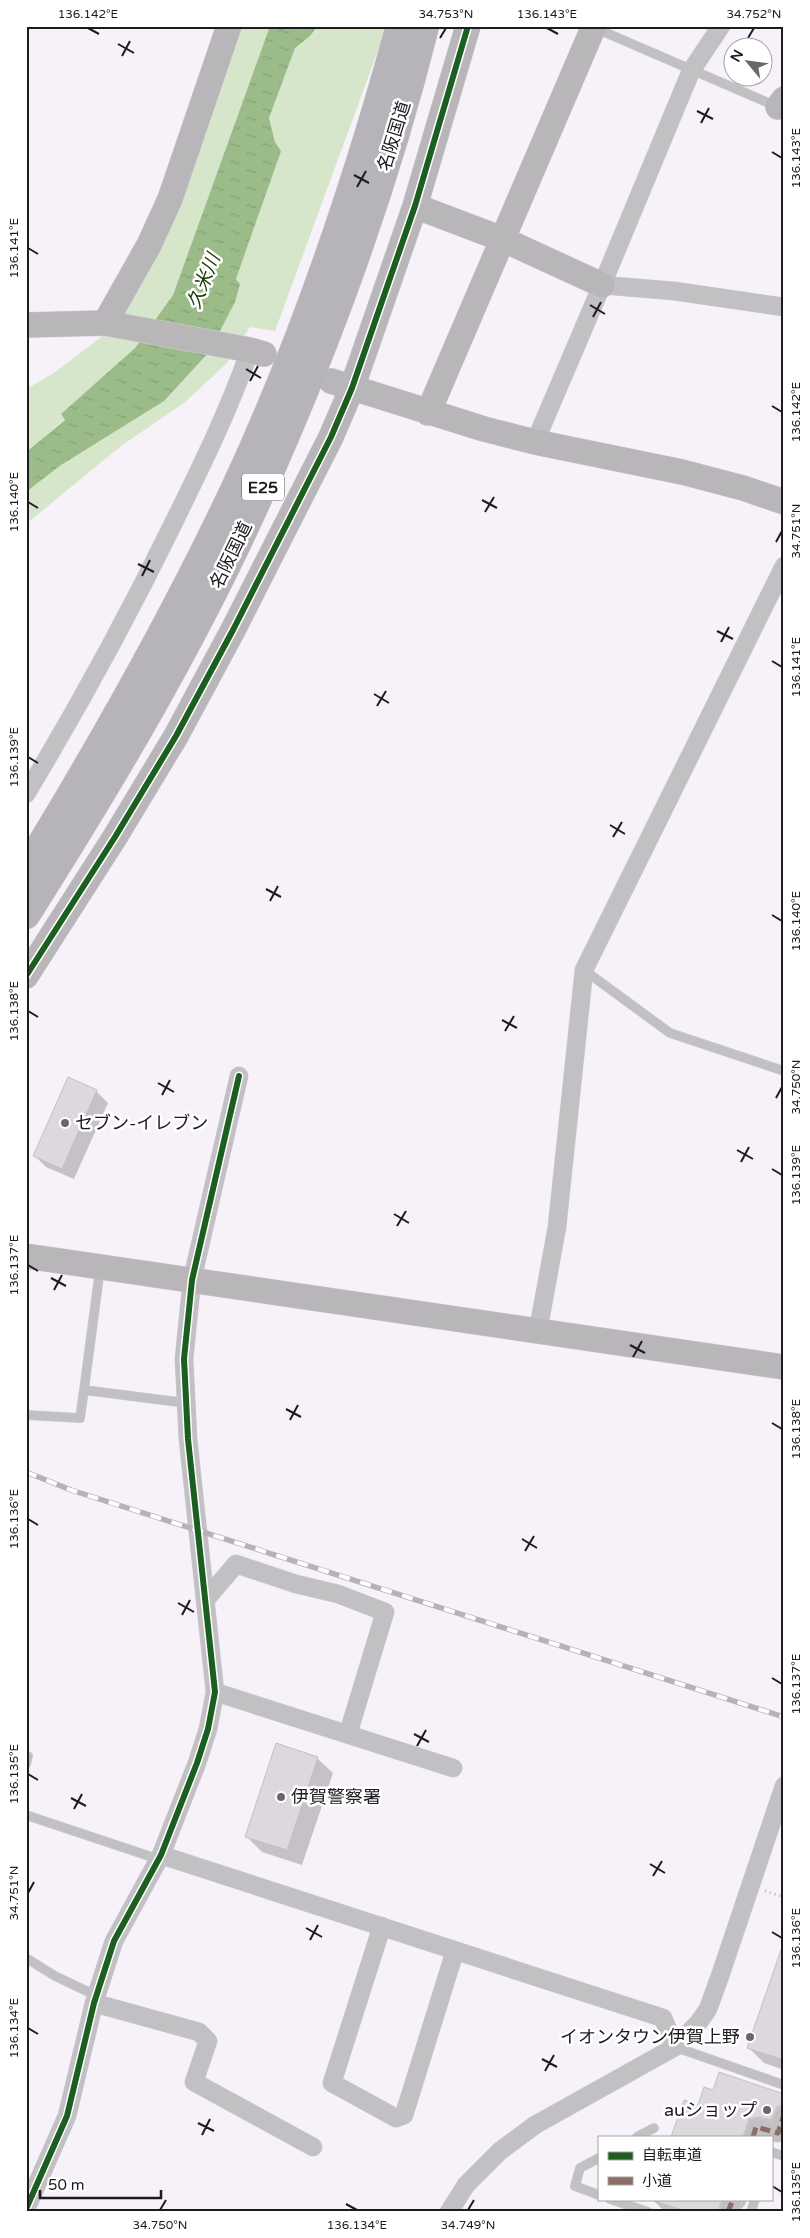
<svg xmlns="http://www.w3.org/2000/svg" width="810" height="2238" font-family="'Varela Round','Noto Sans JP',sans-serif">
	<defs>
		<pattern id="water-ripples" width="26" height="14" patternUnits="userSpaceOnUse" patternTransform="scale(1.25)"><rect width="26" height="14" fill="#9bbc88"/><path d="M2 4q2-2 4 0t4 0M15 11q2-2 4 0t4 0" fill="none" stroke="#85a175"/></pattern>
	</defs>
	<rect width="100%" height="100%" fill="#f7f2f9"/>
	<path fill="#d5e6cb" d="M238 26H270L173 295 135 348 61 414 65 419 26 452V389L54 373 105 334Z
		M317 26H387L275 331 250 327 226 364 184 403 121 446 26 524V492L61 465 240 284 236 279 259 214 275 142 269 118 295 47 311 35Z"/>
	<path fill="url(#water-ripples)" d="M270 26H317L311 35 295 48 269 118 275 142 281 151 236 279 240 284 235 302 209 352 164 401 61 465 26 492V452L65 420 61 414 135 348 173 295Z"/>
	<path fill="#0003" d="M96 1091 108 1103 74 1179 46 1167 35 1156Z
		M317 1758 333 1773 302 1865 262 1852 246 1836Z
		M784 1944V2070L764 2063 748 2047Z
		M713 2092 784 2095V2134L764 2137H672Z
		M652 2199H747L745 2205 738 2212H665Z"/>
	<path fill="#dcd8de" stroke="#c3bfc5" d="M68 1077 97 1090 62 1169 33 1156Z
		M276 1743 318 1757 287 1850 245 1837Z
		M782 1947H784V2060L747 2048Z
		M719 2072 784 2094V2105L777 2107 771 2120 758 2117 749 2119 743 2137H671L684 2100 698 2105 704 2087 713 2090Z
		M659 2199H722L718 2212H688L658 2202Z"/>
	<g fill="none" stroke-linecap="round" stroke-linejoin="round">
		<g stroke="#d3d0d5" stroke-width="10">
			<path id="lane" d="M595 28 778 107
				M584 970 670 1033 784 1071
				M84 1390 100 1269
				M26 1415 80 1418 84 1390 186 1403
				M26 1764 28 1756
				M26 1815 158 1859
				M26 1958 55 1976 97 1996
				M675 2047 784 2085
				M637 2137 654 2128
				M771 2152 784 2156
				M599 2158 580 2168 575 2186 599 2195
				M610 2199 648 2212
				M751 2212 755 2199"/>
		</g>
		<g stroke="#d3d0d5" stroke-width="19">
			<path id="street" d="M602 285 674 291 784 307
				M535 442 602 285 691 71 721 26
				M26 794C79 706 128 616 173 524 201 467 229 410 250 350
				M538 1331 557 1227 584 970 784 566
				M207 1598 236 1564 296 1584 338 1594 385 1612 348 1734
				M215 1692 453 1768
				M161 1855 663 2018 675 2047
				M382 1926 332 2083 396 2118 404 2115 455 1951
				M94 2003 199 2032 208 2041 194 2082 313 2147
				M753 2137 756 2127 778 2133 784 2115
				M26 2209 67 2116 94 2003 114 1941 161 1855 197 1763 208 1729 215 1692 188 1439 184 1359 192 1280 239 1076
				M449 2212 466 2185 500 2151 535 2125 675 2047 699 2022 708 2009 720 1976 784 1786
				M728 2212 733 2199"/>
		</g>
		<g stroke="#d3d0d5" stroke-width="26">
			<path id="secondary" d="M778 107 784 99
				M415 206 502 239 602 285
				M105 323 149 245 170 199 229 26
				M26 325 105 323 250 350 264 354
				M331 381 484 429 535 442 682 472 743 488 784 502
				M428 413 594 26
				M26 976 115 837 176 736 233 630 331 437 352 388 415 206 468 26
				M26 1256 784 1367"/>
		</g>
		<g stroke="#d3d0d5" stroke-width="29">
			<path id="highway" d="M26 869C102 745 174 618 236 486 305 338 357 183 400 26
				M26 915C112 779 195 640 260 494 328 343 385 187 425 26"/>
		</g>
		<path stroke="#b5b2b6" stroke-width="3" stroke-dasharray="1 4" stroke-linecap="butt" d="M765 1891 784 1897"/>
		<use href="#lane" stroke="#c1c0c3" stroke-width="9"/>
		<use href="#street" stroke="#c1c0c3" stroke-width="18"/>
		<use href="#secondary" stroke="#b8b6b9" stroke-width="25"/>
		<use href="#highway" stroke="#b6b4b8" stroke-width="28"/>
		<g stroke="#b6b3b8" stroke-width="5.5">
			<path id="rail" d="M26 1472 71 1490 784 1717"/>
		</g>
		<use href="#rail" stroke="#fff" stroke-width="4" stroke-dasharray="11" stroke-linecap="butt"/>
		<path stroke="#8d6e63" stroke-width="5" stroke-dasharray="10 5" stroke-linecap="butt" d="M753 2137 756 2127 778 2133 784 2115
			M728 2212 733 2199"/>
		<g stroke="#fff" stroke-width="9">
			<path id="cycleway" d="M26 976 115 837 176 736 233 630 331 437 352 388 415 206 468 26
				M26 2209 67 2116 94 2003 114 1941 161 1855 197 1763 208 1729 215 1692 188 1439 184 1359 192 1280 239 1076"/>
		</g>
		<use href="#cycleway" stroke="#1b5e20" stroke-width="6"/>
	</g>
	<path fill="none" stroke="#1e1b20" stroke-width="2" d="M88 28 99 34M547 28 558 34M440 38 446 28M748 38 754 28M118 44 134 53M122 56 130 41M697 111 713 119M701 123 709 108M772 152 782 158M354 175 369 183M357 187 366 171M28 248 38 254M590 305 605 314M593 317 601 302M246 369 261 378M250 381 258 366M772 406 782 412M482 500 497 508M28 502 38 508M485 512 494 497M776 542 782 531M138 564 154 572M142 576 150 560M717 631 733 639M721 642 729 627M772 661 782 667M374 694 389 703M377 706 386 691M28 757 38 763M610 825 625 834M613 837 622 822M266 889 281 897M270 901 278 886M772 915 782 921M28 1011 38 1017M502 1020 517 1028M505 1031 514 1016M158 1083 174 1092M162 1095 170 1080M776 1098 782 1087M737 1150 753 1159M741 1162 749 1147M772 1169 782 1175M394 1214 409 1223M397 1226 406 1211M28 1265 38 1271M51 1278 66 1286M54 1290 62 1275M630 1345 645 1353M633 1357 642 1341M286 1409 301 1417M290 1420 298 1405M772 1423 782 1429M28 1519 38 1525M522 1539 537 1548M525 1551 534 1536M178 1603 194 1612M182 1615 190 1600M772 1678 782 1684M414 1734 429 1742M417 1746 426 1730M28 1774 38 1780M71 1798 86 1806M74 1809 82 1794M650 1864 665 1873M653 1876 662 1861M28 1893 34 1882M306 1928 322 1937M772 1932 782 1938M310 1940 318 1925M28 2028 38 2034M542 2059 557 2067M545 2071 554 2055M198 2123 214 2131M202 2135 210 2119M772 2186 782 2192M346 2204 357 2210M160 2210 166 2200M468 2210 474 2200"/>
	<g fill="#6a666c" stroke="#fff" stroke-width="2">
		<circle cx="65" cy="1123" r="5"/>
		<circle cx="281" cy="1797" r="5"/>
		<circle cx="750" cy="2037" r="5"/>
		<circle cx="767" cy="2110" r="5"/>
	</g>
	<g text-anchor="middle" stroke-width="5" stroke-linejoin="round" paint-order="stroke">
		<rect fill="#fff" stroke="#625f63" stroke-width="1" x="242" y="473.5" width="42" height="27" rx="4"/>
		<g font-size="16" font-weight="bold" fill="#1e1b20">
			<text x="263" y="493">E25</text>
		</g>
		<g font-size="18" fill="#1e1b20" stroke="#fff">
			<text transform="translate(394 136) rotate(-73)" y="6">名阪国道</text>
			<text transform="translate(231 555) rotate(-64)" y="6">名阪国道</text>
		</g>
		<g font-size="18" fill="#1e1b20" stroke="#fff" text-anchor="start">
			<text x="75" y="1129">セブン-イレブン</text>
			<text x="291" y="1803">伊賀警察署</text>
			<text x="740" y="2043" text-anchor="end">イオンタウン伊賀上野</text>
			<text x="757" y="2116" text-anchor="end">auショップ</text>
		</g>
		<g font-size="19" font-style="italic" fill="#183800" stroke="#fff">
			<text transform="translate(203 281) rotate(-68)" y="7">久米川</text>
		</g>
	</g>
	<rect width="810" height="2238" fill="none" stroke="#ffffff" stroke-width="55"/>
	<rect x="598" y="2136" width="175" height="65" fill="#ffffff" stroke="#a5a4a6"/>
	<rect x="608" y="2152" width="25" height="8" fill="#1b5e20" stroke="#a5a4a6"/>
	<text x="642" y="2160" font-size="15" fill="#1e1b20">自転車道</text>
	<rect x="608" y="2177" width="25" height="8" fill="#8d6e63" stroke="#a5a4a6"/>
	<text x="642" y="2186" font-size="15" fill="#1e1b20">小道</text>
	<g transform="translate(748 62) rotate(299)"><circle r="24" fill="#ffffff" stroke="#a5a4a6"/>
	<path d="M0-4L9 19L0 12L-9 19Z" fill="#6a666c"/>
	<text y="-8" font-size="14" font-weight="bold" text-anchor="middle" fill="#1e1b20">N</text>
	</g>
	<path d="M40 2190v8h121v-8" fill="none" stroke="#1e1b20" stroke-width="2.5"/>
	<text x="48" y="2190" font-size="15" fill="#1e1b20" stroke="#ffffff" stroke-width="4" paint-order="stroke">50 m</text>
	<rect x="28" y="28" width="754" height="2182" fill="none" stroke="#1e1b20" stroke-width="2"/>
	<g font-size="12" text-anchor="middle" fill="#1e1b20">
		<text x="88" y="18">136.142°E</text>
		<text x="446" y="18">34.753°N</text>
		<text x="547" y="18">136.143°E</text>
		<text x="754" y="18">34.752°N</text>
		<text transform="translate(796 158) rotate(-90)" y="4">136.143°E</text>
		<text transform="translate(14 248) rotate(-90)" y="4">136.141°E</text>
		<text transform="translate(796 412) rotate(-90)" y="4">136.142°E</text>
		<text transform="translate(14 502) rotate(-90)" y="4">136.140°E</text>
		<text transform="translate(796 531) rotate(-90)" y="4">34.751°N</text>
		<text transform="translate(796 667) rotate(-90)" y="4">136.141°E</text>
		<text transform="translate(14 757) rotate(-90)" y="4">136.139°E</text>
		<text transform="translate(796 921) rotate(-90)" y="4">136.140°E</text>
		<text transform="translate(14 1011) rotate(-90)" y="4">136.138°E</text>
		<text transform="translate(796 1087) rotate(-90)" y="4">34.750°N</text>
		<text transform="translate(796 1175) rotate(-90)" y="4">136.139°E</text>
		<text transform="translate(14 1265) rotate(-90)" y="4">136.137°E</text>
		<text transform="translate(796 1429) rotate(-90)" y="4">136.138°E</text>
		<text transform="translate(14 1519) rotate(-90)" y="4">136.136°E</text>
		<text transform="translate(796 1684) rotate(-90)" y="4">136.137°E</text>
		<text transform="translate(14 1774) rotate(-90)" y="4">136.135°E</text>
		<text transform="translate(14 1893) rotate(-90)" y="4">34.751°N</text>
		<text transform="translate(796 1938) rotate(-90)" y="4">136.136°E</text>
		<text transform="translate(14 2028) rotate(-90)" y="4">136.134°E</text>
		<text transform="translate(796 2192) rotate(-90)" y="4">136.135°E</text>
		<text x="160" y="2229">34.750°N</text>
		<text x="357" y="2229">136.134°E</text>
		<text x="468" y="2229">34.749°N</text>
	</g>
</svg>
